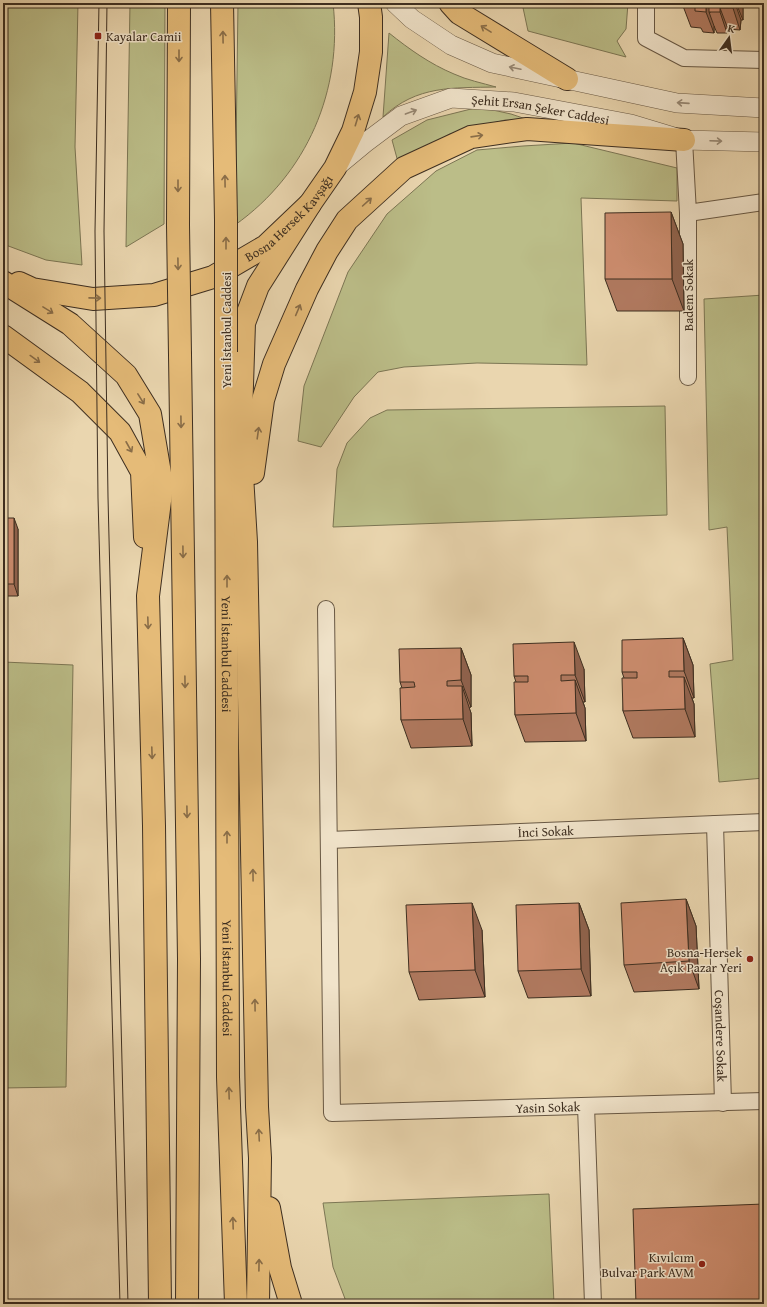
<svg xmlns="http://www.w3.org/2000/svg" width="767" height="1307" font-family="'Gentium Book Plus',serif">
	<rect width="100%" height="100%" fill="#ead6af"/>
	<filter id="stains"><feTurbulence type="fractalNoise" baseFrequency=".005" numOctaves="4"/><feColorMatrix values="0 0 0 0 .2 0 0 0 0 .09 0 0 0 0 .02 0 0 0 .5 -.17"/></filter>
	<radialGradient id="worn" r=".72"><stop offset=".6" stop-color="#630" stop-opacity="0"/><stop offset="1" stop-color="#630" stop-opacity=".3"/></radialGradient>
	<path fill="#bbbd88" stroke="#7c7654" d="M3 3H78L75 147 82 265 46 260 3 244Z
		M130 3H165L164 224 126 247Z
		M238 3H333C343 90 307 174 235 225Z
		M522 3H628L626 29 617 41 626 57 528 31Z
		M389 33C409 49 430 64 454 74 467 80 482 83 496 87 453 88 417 85 383 117Z
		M479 107 511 114 532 121 505 120 450 134 398 162 392 140 427 120Z
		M573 143 677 168V201L581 198 587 365 477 363 404 367 378 372 354 397 321 447 298 441 304 386 348 272 387 214 436 171 477 150 523 146Z
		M764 295V778L719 782 710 664 733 660 727 527 709 530 704 299Z
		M665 406 667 515 333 527 337 469 347 443 370 418 387 410Z
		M3 662 73 665 66 1087 3 1088Z
		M549 1194 554 1304H347L333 1267 323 1203Z"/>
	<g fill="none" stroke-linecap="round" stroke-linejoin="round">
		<g stroke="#685844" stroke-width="18">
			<g id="minor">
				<path d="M646 3V38L684 58 764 60"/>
				<path d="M684 140 688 213 764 202"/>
				<path d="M688 377V213"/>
				<path id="s1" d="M326 609 332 1113 764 1101"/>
				<path id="s2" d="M715 824 723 1103"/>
				<path id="s3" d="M329 840 764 822"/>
				<path d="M586 1106 593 1304"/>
			</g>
		</g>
		<g stroke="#685844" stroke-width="20">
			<g id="tertiary">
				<path d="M395 3 412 19 451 45 492 63 677 103 764 108"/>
				<path id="s4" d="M336 167 365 143 401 116 451 98 514 102 631 124 684 140 764 142"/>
			</g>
		</g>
		<g stroke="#3d2e20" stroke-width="24">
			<g id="trunk">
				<path d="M222 3 226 220"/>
				<path d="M450 3 459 13 567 79"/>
				<path d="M178 225 179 3"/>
				<path d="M3 282 70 324 126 375 150 414 162 485 148 596 154 826 160 1304"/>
				<path id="s5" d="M19 283 32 289 93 299 154 295 213 277 266 246 310 204 335 168 353 131 365 92 371 52V17L369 3"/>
				<path d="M3 336 80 392 120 432 142 472 145 537"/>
				<path id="s6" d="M226 352 228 1077 236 1304"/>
				<path d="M180 355 189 959 187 1304"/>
				<path d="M253 473 263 400 274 364 307 289 327 251 347 220 404 168 471 137 527 129 684 140"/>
				<path d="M269 1208 280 1268 291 1304"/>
				<path d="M258 1304 260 1158 257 1107 246 542 242 475 241 416 244 323 258 286 310 204"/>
			</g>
		</g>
		<use href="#minor" stroke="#f1e4cb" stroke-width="16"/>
		<use href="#tertiary" stroke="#f1e4cb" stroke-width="19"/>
		<use href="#trunk" stroke="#e5bb78" stroke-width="22"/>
		<path stroke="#3d2e20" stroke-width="1" d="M99 3 95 231 98 498 120 1304
			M107 3 104 231 108 497 128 1304"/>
		<g stroke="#3d2e20" stroke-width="24" stroke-linecap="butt">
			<path id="trunk-bridge" d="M226 220V352
				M178 225 180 355"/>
		</g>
		<use href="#trunk-bridge" stroke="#e5bb78" stroke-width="22"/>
	</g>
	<path fill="#b0795f" stroke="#3d2e20" d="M683 3H743V20H741L740 30 728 29 727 33H717L714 26V33L703 32 701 28 691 27 683 6Z
		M671 212 683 244 684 311H617L605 279Z
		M3 518 18 529V596H3Z
		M683 638 693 665 694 698H692L694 704 695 737 633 738 623 711 624 678 622 672Z
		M461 648 471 675V707L469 708 471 713 472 746 411 748 401 720 402 688 400 682Z
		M584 669 585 702H583L585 708 586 741 525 742 515 715 516 682 514 676Z
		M686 899 696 926 699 989 634 992 624 965Z
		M579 903 589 930 591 996 528 998 518 971Z
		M482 930 485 997 419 1000 409 972Z"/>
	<path fill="#90634e" stroke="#3d2e20" d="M706 3H708L711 12H709L714 26V33L706 12Z
		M733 3H735L741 20 740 30 733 8Z
		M736 3H743V20Z
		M720 8 728 29 727 33 720 12Z
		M671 212 683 244 684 311 672 279Z
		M14 518 18 529V596L14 584Z
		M683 638 693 665 694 698 684 671Z
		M574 642 584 669 585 702 575 675Z
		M461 648 471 675V707L461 680Z
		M684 677 694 704 695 737 685 709Z
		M575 680 585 708 586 741 576 713Z
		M462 686 471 713 472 746 463 719Z
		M686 899 696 926 699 989 689 961Z
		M472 903 482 930 485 997 475 970Z
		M579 903 589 930 591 996 581 969Z"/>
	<path fill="#cd8d6f" stroke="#3d2e20" d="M683 3H706V12L695 11V7L683 6Z
		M709 3H733V8H720V12H709Z
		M671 212 672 279H605V213Z
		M3 518H14V584H3Z
		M683 638 684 671H669V677H684L685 709 623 711 622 678H637V672H622V640Z
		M574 642 575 675H561V681L575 680 576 713 515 715 514 682H528V676H514L513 644Z
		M461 648V680L447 681V686H462L463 719 401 720 400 688 415 687 414 682H400L399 649Z
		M686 899 689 961 624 965 621 903Z
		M472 903 475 970 409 972 406 905Z
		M579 903 581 969 518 971 516 905Z
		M764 1204V1304H636L633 1209Z"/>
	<defs><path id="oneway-shaft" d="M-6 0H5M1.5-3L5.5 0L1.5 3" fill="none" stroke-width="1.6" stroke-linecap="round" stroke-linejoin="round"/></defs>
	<g stroke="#896d48">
		<use href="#oneway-shaft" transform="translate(486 29) rotate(-148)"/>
		<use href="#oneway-shaft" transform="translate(223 37) rotate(-91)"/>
		<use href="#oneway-shaft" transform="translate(179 56) rotate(90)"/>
		<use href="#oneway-shaft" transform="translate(357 120) rotate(-73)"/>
		<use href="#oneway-shaft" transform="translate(477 136) rotate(-8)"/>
		<use href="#oneway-shaft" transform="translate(225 181) rotate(-91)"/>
		<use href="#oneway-shaft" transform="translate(178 186) rotate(90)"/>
		<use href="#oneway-shaft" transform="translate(367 202) rotate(-42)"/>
		<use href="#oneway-shaft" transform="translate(226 243) rotate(-90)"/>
		<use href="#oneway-shaft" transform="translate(178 264) rotate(89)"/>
		<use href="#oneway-shaft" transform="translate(95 298) rotate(1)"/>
		<use href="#oneway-shaft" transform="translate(48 310) rotate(32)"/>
		<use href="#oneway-shaft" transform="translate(298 310) rotate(-67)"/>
		<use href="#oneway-shaft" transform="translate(35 359) rotate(36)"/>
		<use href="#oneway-shaft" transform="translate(141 399) rotate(58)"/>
		<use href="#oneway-shaft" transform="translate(181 422) rotate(89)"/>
		<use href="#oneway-shaft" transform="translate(258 433) rotate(-82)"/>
		<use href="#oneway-shaft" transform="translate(129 447) rotate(61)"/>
		<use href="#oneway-shaft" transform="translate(183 552) rotate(89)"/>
		<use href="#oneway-shaft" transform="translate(227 581) rotate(-90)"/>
		<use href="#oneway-shaft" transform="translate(148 623) rotate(88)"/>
		<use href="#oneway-shaft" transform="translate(185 682) rotate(89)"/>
		<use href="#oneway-shaft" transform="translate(152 753) rotate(88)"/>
		<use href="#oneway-shaft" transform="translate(187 812) rotate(89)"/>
		<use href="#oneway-shaft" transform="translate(227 837) rotate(-90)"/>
		<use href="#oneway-shaft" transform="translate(253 875) rotate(-91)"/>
		<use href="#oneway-shaft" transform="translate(255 1005) rotate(-91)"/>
		<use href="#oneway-shaft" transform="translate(229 1093) rotate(-92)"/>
		<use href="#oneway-shaft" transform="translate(259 1135) rotate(-93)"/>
		<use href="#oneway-shaft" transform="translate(233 1223) rotate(-92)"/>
		<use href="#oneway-shaft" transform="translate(259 1265) rotate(-89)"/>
	</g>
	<g stroke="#978976">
		<use href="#oneway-shaft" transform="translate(515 68) rotate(-168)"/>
		<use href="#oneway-shaft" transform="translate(683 103) rotate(-176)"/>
		<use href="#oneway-shaft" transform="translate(411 112) rotate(-20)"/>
		<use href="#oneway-shaft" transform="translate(716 141) rotate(2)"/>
	</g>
	<g fill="#8f2418" stroke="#f1e4cb" stroke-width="1.5">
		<rect x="94" y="32" width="8" height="8" rx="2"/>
		<circle cx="750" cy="959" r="4"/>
		<circle cx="702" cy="1264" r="4"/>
	</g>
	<g text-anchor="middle" stroke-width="3" stroke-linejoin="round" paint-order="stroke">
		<g font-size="13" fill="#3d2e20" stroke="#f1e4cb" text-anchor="end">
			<text x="106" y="41" text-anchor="start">Kayalar Camii</text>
			<text x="742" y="957">Bosna-Hersek<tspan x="742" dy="15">Açık Pazar Yeri</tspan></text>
			<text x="694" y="1262">Kıvılcım<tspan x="694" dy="15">Bulvar Park AVM</tspan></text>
		</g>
		<g font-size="13" fill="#3d2e20" stroke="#f1e4cb">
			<text dy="5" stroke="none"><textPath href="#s4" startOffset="226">Şehit Ersan Şeker Caddesi</textPath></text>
			<text dy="5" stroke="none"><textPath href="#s5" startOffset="296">Bosna Hersek Kavşağı</textPath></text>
			<text transform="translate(688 295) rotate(-90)" y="5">Badem Sokak</text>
			<text transform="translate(226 330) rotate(-90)" y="5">Yeni İstanbul Caddesi</text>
			<text dy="5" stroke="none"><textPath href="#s6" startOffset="302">Yeni İstanbul Caddesi</textPath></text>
			<text dy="5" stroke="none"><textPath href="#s3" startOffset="217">İnci Sokak</textPath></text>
			<text dy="5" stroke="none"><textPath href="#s6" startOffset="626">Yeni İstanbul Caddesi</textPath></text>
			<text dy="5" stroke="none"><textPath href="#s2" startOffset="212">Coşandere Sokak</textPath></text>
			<text dy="5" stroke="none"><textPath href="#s1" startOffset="720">Yasin Sokak</textPath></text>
		</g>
	</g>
	<rect width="767" height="1307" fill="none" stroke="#ead6af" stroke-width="16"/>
	<rect x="4" y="4" width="759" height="1299" fill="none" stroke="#3d2e20" stroke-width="2"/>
	<rect x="8" y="8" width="751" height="1291" fill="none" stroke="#3d2e20"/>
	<g transform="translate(729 38) rotate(14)" stroke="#f1e4cb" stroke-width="3" paint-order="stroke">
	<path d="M0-3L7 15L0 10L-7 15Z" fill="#3d2e20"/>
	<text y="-6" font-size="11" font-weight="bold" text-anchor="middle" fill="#3d2e20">K</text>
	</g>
	<rect width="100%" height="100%" filter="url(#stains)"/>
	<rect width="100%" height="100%" fill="url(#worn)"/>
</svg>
